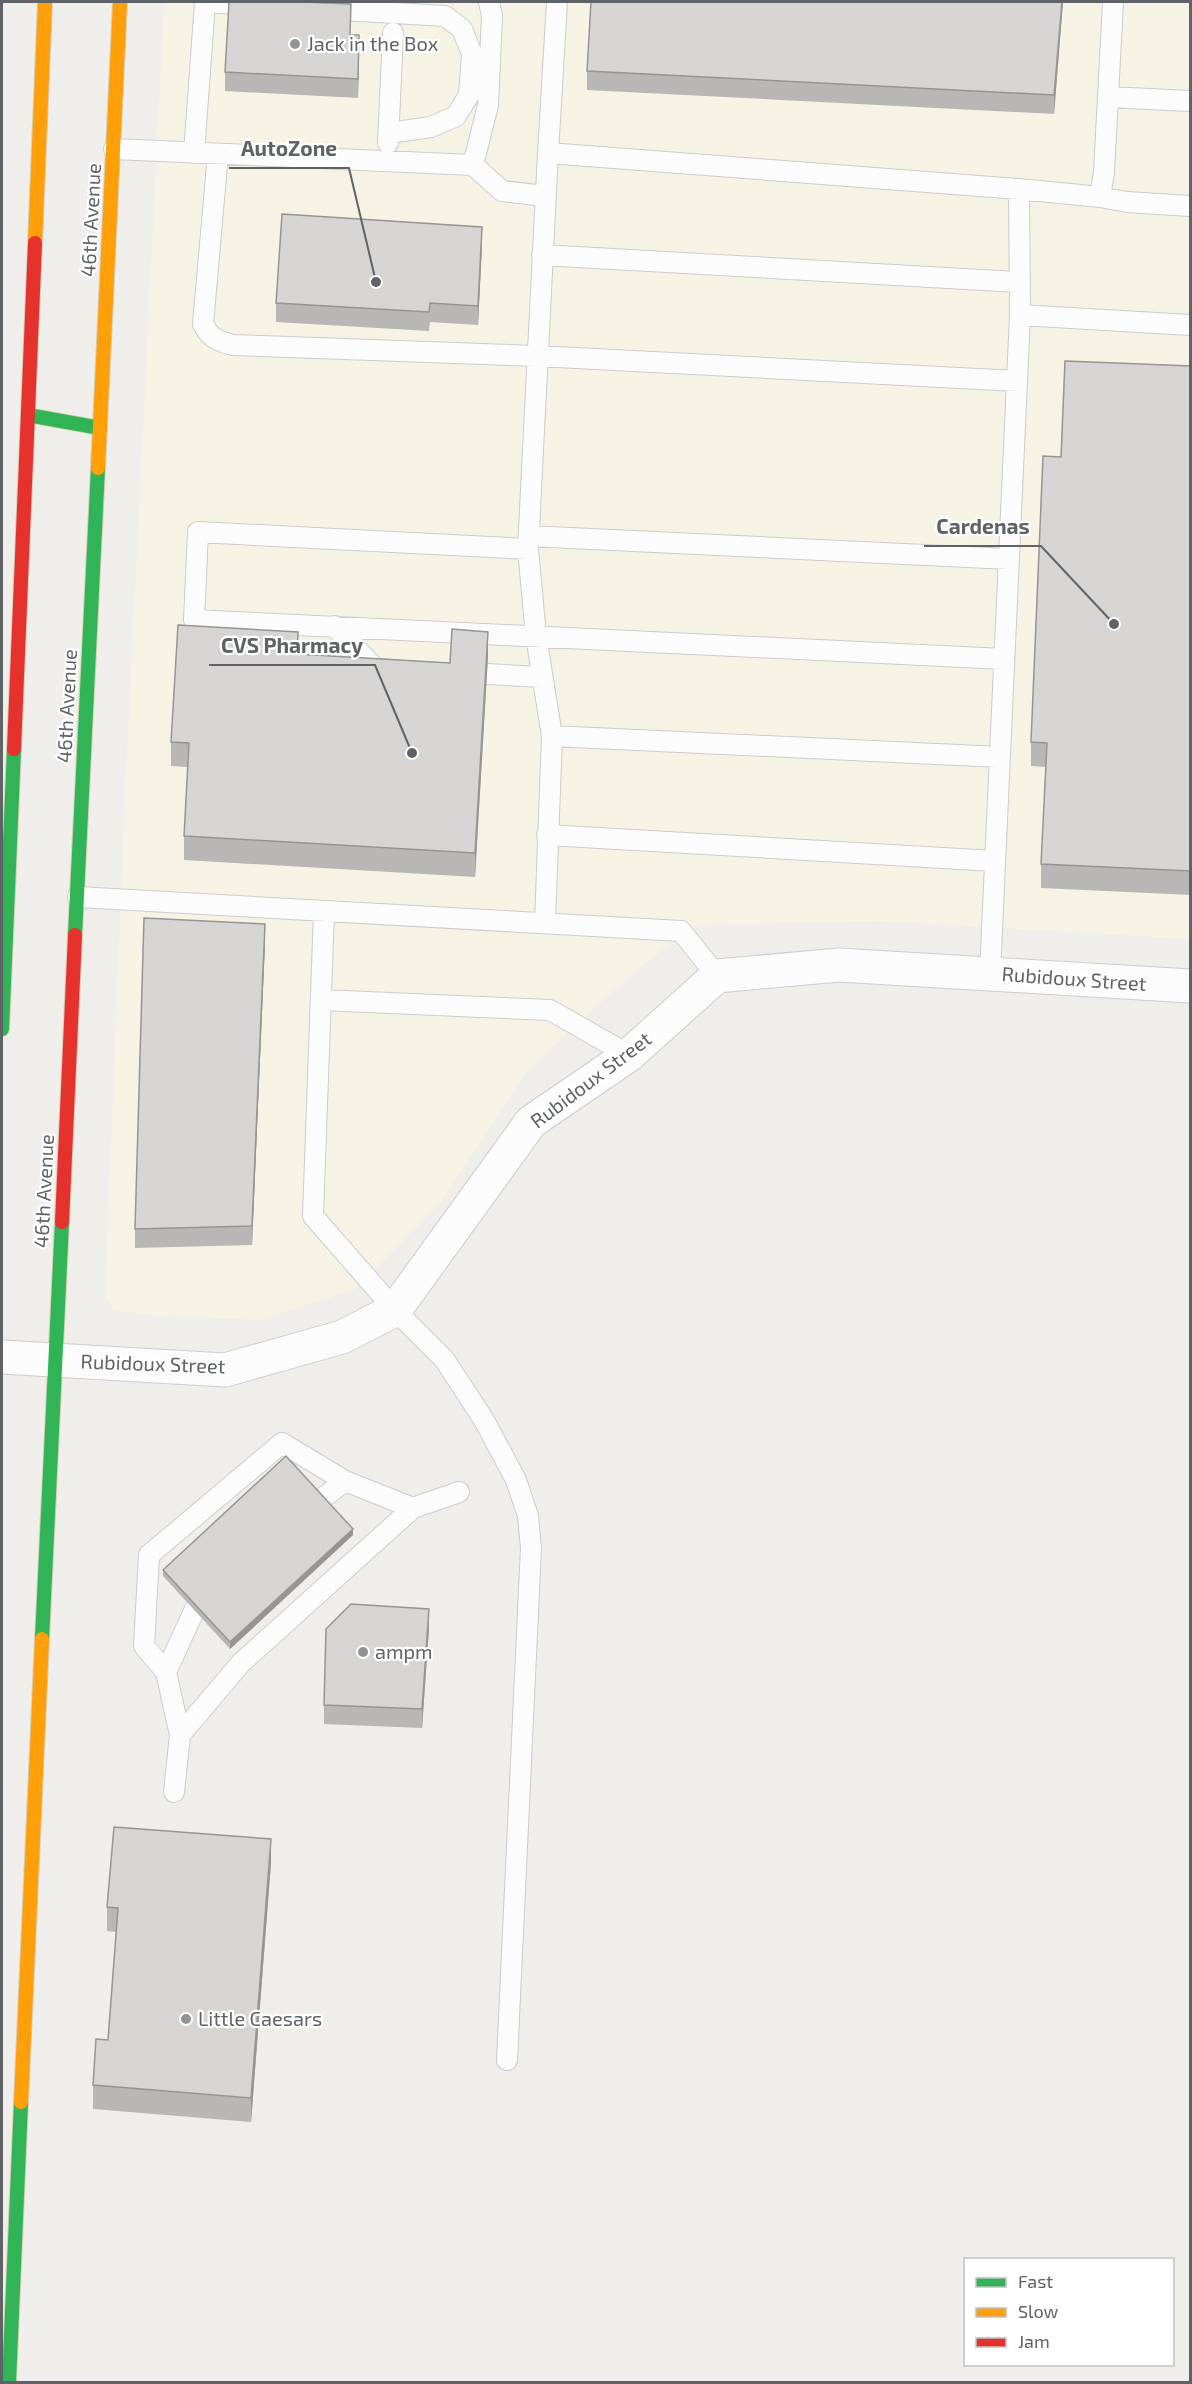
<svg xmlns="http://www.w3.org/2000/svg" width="1192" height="2384" font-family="'Exo 2',sans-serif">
	<rect width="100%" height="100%" fill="#efeeea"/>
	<path fill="#f7f3e4" d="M164 2H1190V939L880 921 694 925 634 972 528 1069 441 1202 355 1289 261 1320 154 1316 114 1310 105 1295 125 797Z"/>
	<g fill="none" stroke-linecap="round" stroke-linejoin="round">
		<g stroke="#cbcccc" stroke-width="22">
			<path id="lane" d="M205 2 255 5
				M326 9 445 16 462 29 472 54 469 95 456 116 431 127 389 133
				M1108 97 1190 101
				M388 143 393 33
				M114 149 473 165 502 191 545 196
				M194 153 205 2
				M548 153 1019 189 1100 197 1104 172 1113 2
				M218 154 203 324C210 338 217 341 233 345L537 356 1017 381
				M473 165 488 105 492 16 489 2
				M1019 189 1020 315 1190 325
				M1100 197 1127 202 1190 206
				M542 255 1018 282
				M529 536 1009 559
				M528 549 198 532 194 620 1004 659
				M334 626 376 669H385
				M487 674 542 677
				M552 736 1000 757
				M547 835 995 861
				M78 897 681 931 717 976
				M324 911 313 1216 395 1310 444 1359 484 1420 516 1480 528 1516 531 1548 507 2060
				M545 923 552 736 536 636 528 549 548 153 557 2
				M990 974 1020 315
				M321 1000 550 1010 629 1055
				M320 1500 345 1481 413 1508
				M166 1672 144 1646 149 1555 282 1443 345 1481
				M180 1735 166 1672 194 1611
				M174 1792 180 1735 241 1663 413 1508 459 1492"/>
		</g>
		<g stroke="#cbcccc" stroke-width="35">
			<path id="street" d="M2 1357 225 1370 342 1337 395 1310 531 1122 629 1055 717 976 839 965 1190 986"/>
		</g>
		<g stroke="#d7ceb8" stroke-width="16">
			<path id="fast" d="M28 415 100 428
				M75 935 98 468
				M2 1029 14 749
				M42 1639 62 1222
				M9 2382 21 2102"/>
		</g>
		<g stroke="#d7ceb8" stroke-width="16">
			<path id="slow" d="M35 243 45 2
				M98 468 120 2
				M21 2102 42 1639"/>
		</g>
		<g stroke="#d7ceb8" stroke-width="16">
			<path id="jam" d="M14 749 35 243
				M62 1222 75 935"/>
		</g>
		<use href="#lane" stroke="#fdfcfc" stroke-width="20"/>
		<use href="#street" stroke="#fdfcfc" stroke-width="33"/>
		<use href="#fast" stroke="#30b455" stroke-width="14"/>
		<use href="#slow" stroke="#ff9f0a" stroke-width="14"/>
		<use href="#jam" stroke="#e5322d" stroke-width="14"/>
	</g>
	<path fill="#b8b7b5" d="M1063 2 1054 114 587 90V71Z
		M351 35 359 54 358 98 225 91V72Z
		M482 246 478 325 430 322 429 331 276 322V303Z
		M1191 366V895L1041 888V864L1046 767 1031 766V742L1061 457Z
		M298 654 450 663 488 656 475 877 184 860V836L188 767 171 766V742Z
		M265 943 252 1245 135 1248V1229Z
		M353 1535 230 1649 163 1576V1570Z
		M429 1628 422 1728 324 1724V1705Z
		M271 1863 251 2122 93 2109V2085L108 2040 116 1932 107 1931V1907Z"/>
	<path fill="#969594" d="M1062 2H1063L1054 114V95Z
		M359 35V54L358 98V79Z
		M482 227V246L478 325V306Z
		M488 632V656L475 877V853Z
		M265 924V943L252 1245V1226Z
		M353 1529V1535L230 1649V1642Z
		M429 1609V1628L422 1728V1709Z
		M271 1839V1863L251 2122V2098Z"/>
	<path fill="#d6d5d3" stroke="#969594" stroke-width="1.5" d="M229 2H303L351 4 350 35H359L358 79 225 72Z
		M591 2H1062L1054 95 587 71Z
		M282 214 482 227 478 306 430 303 429 312 276 303Z
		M1065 361 1191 366V871L1041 864 1047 743 1031 742 1043 456 1061 457Z
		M178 625 298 632 297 654 450 663 452 629 488 632 475 853 184 836 189 743 171 742Z
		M144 918 265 924 252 1226 135 1229Z
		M286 1456 353 1529 230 1642 163 1570Z
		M351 1604 429 1609 422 1709 324 1705 326 1629Z
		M114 1827 271 1839 251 2098 93 2085 96 2039 108 2040 118 1908 107 1907Z"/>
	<g fill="#919496" stroke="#fff" stroke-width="2">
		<circle cx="295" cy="44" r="6"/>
		<circle cx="363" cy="1652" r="6"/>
		<circle cx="186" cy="2019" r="6"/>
	</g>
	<g text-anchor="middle" stroke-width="4.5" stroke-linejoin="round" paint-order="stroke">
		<g font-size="20" fill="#5f6368" stroke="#fff" text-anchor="start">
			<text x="307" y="51">Jack in the Box</text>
			<text x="375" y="1659">ampm</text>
			<text x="198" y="2026">Little Caesars</text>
		</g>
		<g font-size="20" fill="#5f6368" stroke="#fff">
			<text transform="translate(91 220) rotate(-87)" y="7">46th Avenue</text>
			<text transform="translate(67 706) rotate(-87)" y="7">46th Avenue</text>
			<text transform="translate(1074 979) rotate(4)" y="7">Rubidoux Street</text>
			<text transform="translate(591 1080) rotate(-37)" y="7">Rubidoux Street</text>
			<text transform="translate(44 1191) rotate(-87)" y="7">46th Avenue</text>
			<text transform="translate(153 1364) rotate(2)" y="7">Rubidoux Street</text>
		</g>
	</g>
	<path fill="none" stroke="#5f6368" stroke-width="2" d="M376 282L349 168H229M1114 624L1041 546H924M412 753L375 665H209"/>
	<g fill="#5f6368" stroke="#fff" stroke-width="2">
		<circle cx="376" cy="282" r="6"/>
		<circle cx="1114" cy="624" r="6"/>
		<circle cx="412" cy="753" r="6"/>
	</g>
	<g font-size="21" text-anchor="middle" font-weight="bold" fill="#5f6368" stroke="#fff" stroke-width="4.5" stroke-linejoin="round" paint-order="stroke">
		<text x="289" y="156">AutoZone</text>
		<text x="983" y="534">Cardenas</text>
		<text x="292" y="653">CVS Pharmacy</text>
	</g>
	<rect width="1192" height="2384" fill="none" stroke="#5f6368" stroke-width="6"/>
	<rect x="964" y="2258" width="210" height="108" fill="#ffffff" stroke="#bfc1c3" stroke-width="1.5"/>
	<rect x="976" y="2278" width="30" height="9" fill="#30b455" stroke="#bfc1c3" stroke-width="1.5"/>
	<text x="1018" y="2288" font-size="18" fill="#5f6368">Fast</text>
	<rect x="976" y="2308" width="30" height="9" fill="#ff9f0a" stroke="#bfc1c3" stroke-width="1.5"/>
	<text x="1018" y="2318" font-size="18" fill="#5f6368">Slow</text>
	<rect x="976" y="2338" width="30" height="9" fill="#e5322d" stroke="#bfc1c3" stroke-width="1.5"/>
	<text x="1018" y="2348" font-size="18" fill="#5f6368">Jam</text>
</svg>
